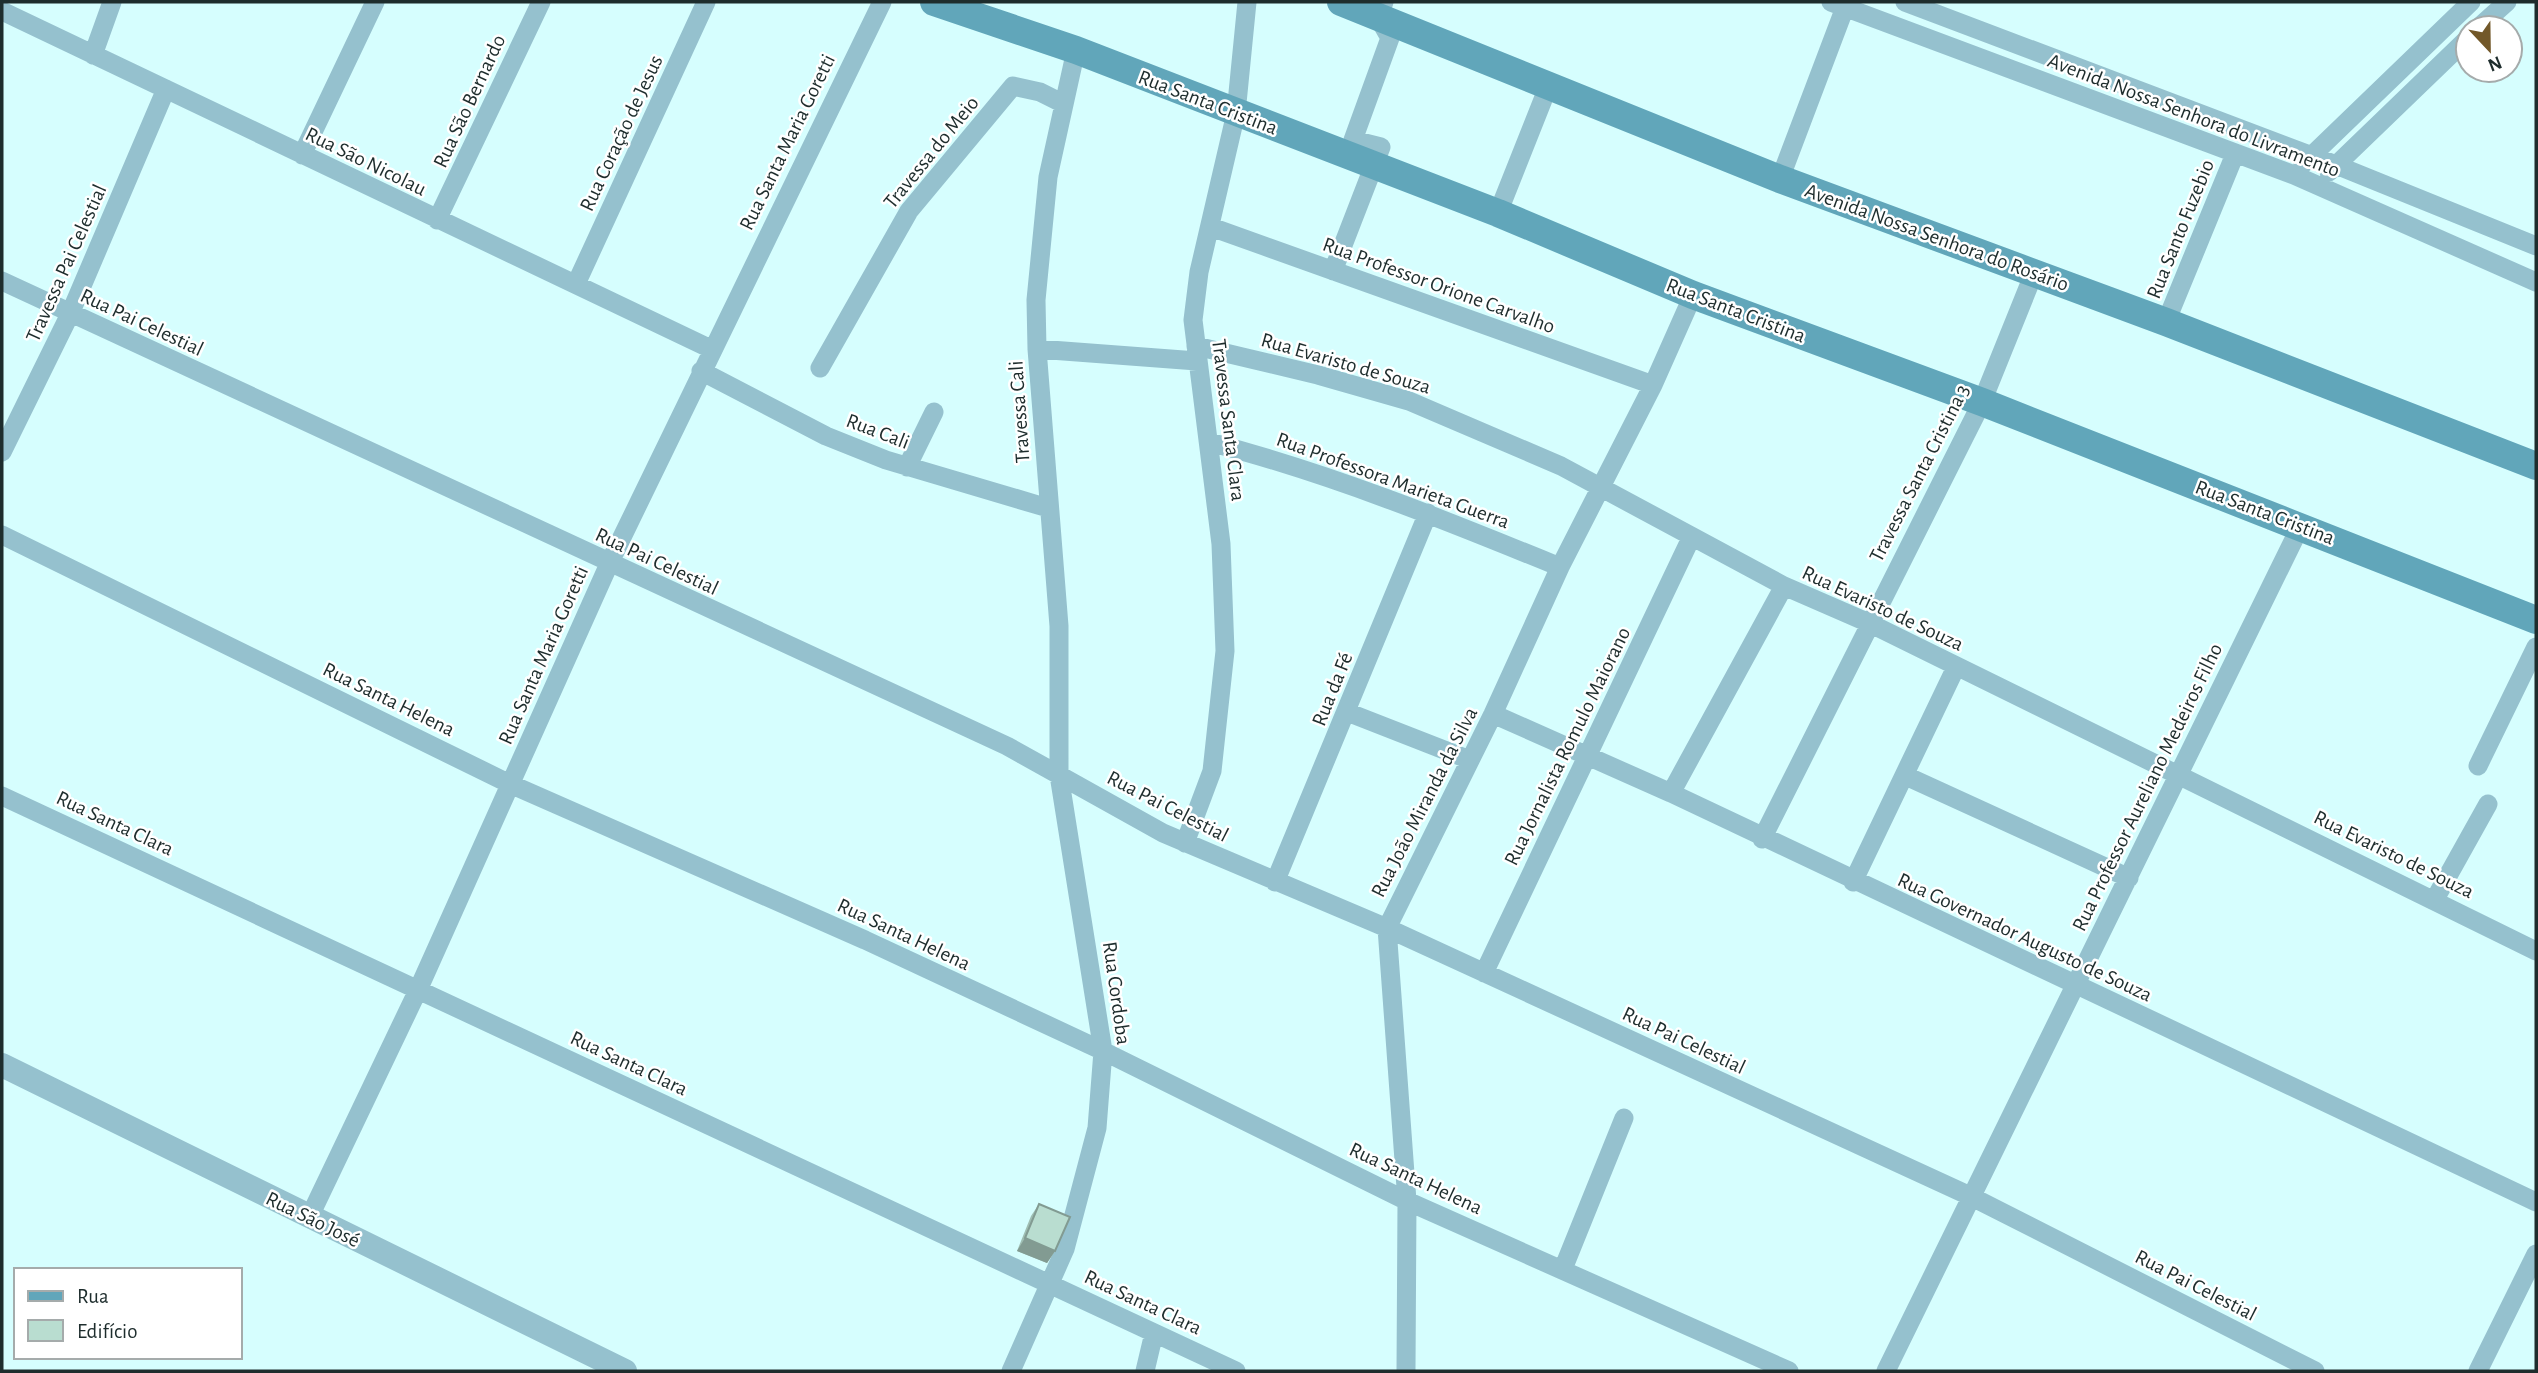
<svg xmlns="http://www.w3.org/2000/svg" width="2538" height="1373" font-family="'Alegreya Sans',sans-serif">
	<rect width="100%" height="100%" fill="#d6fefe"/>
	<g fill="none" stroke-linecap="round" stroke-linejoin="round">
		<path stroke="#95c1ce" stroke-width="19" d="M1831 2 2294 175 2536 282
			M1905 2 2336 165 2536 246
			M2 11 711 349
			M2478 28 2507 2
			M93 55 112 2
			M302 155 375 2
			M2303 164 2471 2
			M2329 172 2468 38
			M1780 179 1847 2
			M1498 213 1548 87
			M437 220 541 2
			M1211 227 1653 385
			M1333 271 1381 147 1353 140 1390 38 1378 17 1384 2
			M2 281 1007 746 1163 833 1387 928 1970 1196 2315 1371
			M576 284 706 2
			M2166 322 2235 154
			M1196 346 1318 375 1409 401 1561 466 1784 586 1869 623 2536 951
			M1037 349 1197 361
			M820 368 909 211 1013 86 1040 92 1064 104
			M701 371 826 436 886 460 1048 508
			M1209 442C1329 473 1445 520 1560 567
			M2 452 70 314 166 89
			M907 467 934 412
			M2 535 510 784 865 940 1103 1051 1407 1201 1789 1371
			M1347 712 1470 760
			M1493 714 1671 793 2536 1202
			M2478 766 2536 647
			M1906 776 2129 878
			M1671 793 1784 586
			M2 796 1236 1371
			M1762 839 1982 402 2034 273
			M1185 843 1212 771 1225 651 1221 544 1193 320 1199 272 1236 113 1247 2
			M1275 882 1428 513
			M1853 882 1956 667
			M2435 899 2488 804
			M1484 973 1691 538
			M309 1218 418 990 609 564 882 2
			M1563 1269 1624 1118
			M1011 1371 1065 1249 1097 1128 1103 1051 1059 775V626L1037 349 1036 300 1048 177 1076 50
			M1145 1371 1154 1333
			M1406 1371 1407 1201 1387 928 1493 714 1560 567 1653 385 1693 295
			M1886 1371 2301 525
			M2478 1371 2536 1254"/>
		<path stroke="#95c1ce" stroke-width="24" d="M2 1065 625 1371"/>
		<path stroke="#61a6ba" stroke-width="28" d="M934 2 1076 50 1498 213 1693 295 1982 402 2536 620
			M1341 2 1780 179 2166 322 2536 466"/>
	</g>
	<path fill="#9fbeb3" d="M1039 1204 1055 1251 1047 1263 1017 1251 1031 1216Z"/>
	<path fill="#829b92" d="M1025 1238 1055 1251 1047 1263 1017 1251Z"/>
	<path fill="#b9ddd0" stroke="#829b92" stroke-width="2" d="M1039 1204 1070 1217 1055 1251 1025 1238Z"/>
	<g text-anchor="middle" stroke-width="5" stroke-linejoin="round" paint-order="stroke">
		<g font-size="21" fill="#1e2d2d" stroke="#fff">
			<text transform="translate(469 101) rotate(-65)" y="7">Rua São Bernardo</text>
			<text transform="translate(1208 102) rotate(21)" y="7">Rua Santa Cristina</text>
			<text transform="translate(2194 115) rotate(21)" y="7">Avenida Nossa Senhora do Livramento</text>
			<text transform="translate(621 133) rotate(-65)" y="7">Rua Coração de Jesus</text>
			<text transform="translate(787 142) rotate(-64)" y="7">Rua Santa Maria Goretti</text>
			<text transform="translate(931 152) rotate(-51)" y="7">Travessa do Meio</text>
			<text transform="translate(366 161) rotate(26)" y="7">Rua São Nicolau</text>
			<text transform="translate(2180 229) rotate(-68)" y="7">Rua Santo Fuzebio</text>
			<text transform="translate(1937 237) rotate(20)" y="7">Avenida Nossa Senhora do Rosário</text>
			<text transform="translate(66 263) rotate(-66)" y="7">Travessa Pai Celestial</text>
			<text transform="translate(1439 285) rotate(20)" y="7">Rua Professor Orione Carvalho</text>
			<text transform="translate(1736 310) rotate(21)" y="7">Rua Santa Cristina</text>
			<text transform="translate(142 322) rotate(25)" y="7">Rua Pai Celestial</text>
			<text transform="translate(1346 363) rotate(16)" y="7">Rua Evaristo de Souza</text>
			<text transform="translate(1019 412) rotate(-94)" y="7">Travessa Cali</text>
			<text transform="translate(1229 420) rotate(83)" y="7">Travessa Santa Clara</text>
			<text transform="translate(878 431) rotate(21)" y="7">Rua Cali</text>
			<text transform="translate(1919 473) rotate(-63)" y="7">Travessa Santa Cristina 3</text>
			<text transform="translate(1393 480) rotate(20)" y="7">Rua Professora Marieta Guerra</text>
			<text transform="translate(2265 512) rotate(21)" y="7">Rua Santa Cristina</text>
			<text transform="translate(657 561) rotate(25)" y="7">Rua Pai Celestial</text>
			<text transform="translate(1883 608) rotate(25)" y="7">Rua Evaristo de Souza</text>
			<text transform="translate(543 655) rotate(-66)" y="7">Rua Santa Maria Goretti</text>
			<text transform="translate(1332 689) rotate(-68)" y="7">Rua da Fé</text>
			<text transform="translate(389 699) rotate(26)" y="7">Rua Santa Helena</text>
			<text transform="translate(1567 746) rotate(-64)" y="7">Rua Jornalista Romulo Maiorano</text>
			<text transform="translate(2147 787) rotate(-64)" y="7">Rua Professor Aureliano Medeiros Filho</text>
			<text transform="translate(1424 802) rotate(-63)" y="7">Rua João Miranda da Silva</text>
			<text transform="translate(1168 806) rotate(27)" y="7">Rua Pai Celestial</text>
			<text transform="translate(115 823) rotate(25)" y="7">Rua Santa Clara</text>
			<text transform="translate(2394 854) rotate(26)" y="7">Rua Evaristo de Souza</text>
			<text transform="translate(904 934) rotate(25)" y="7">Rua Santa Helena</text>
			<text transform="translate(2025 937) rotate(25)" y="7">Rua Governador Augusto de Souza</text>
			<text transform="translate(1117 993) rotate(82)" y="7">Rua Cordoba</text>
			<text transform="translate(1684 1040) rotate(25)" y="7">Rua Pai Celestial</text>
			<text transform="translate(629 1063) rotate(25)" y="7">Rua Santa Clara</text>
			<text transform="translate(1416 1178) rotate(25)" y="7">Rua Santa Helena</text>
			<text transform="translate(313 1219) rotate(26)" y="7">Rua São José</text>
			<text transform="translate(2196 1285) rotate(27)" y="7">Rua Pai Celestial</text>
			<text transform="translate(1143 1302) rotate(25)" y="7">Rua Santa Clara</text>
		</g>
	</g>
	<rect width="2538" height="1373" fill="none" stroke="#1e2d2d" stroke-width="7"/>
	<rect x="14" y="1268" width="228" height="91" fill="#ffffff" stroke="#a5abab" stroke-width="2"/>
	<rect x="28" y="1291" width="35" height="10" fill="#61a6ba" stroke="#a5abab" stroke-width="2"/>
	<text x="77" y="1303" font-size="21" fill="#1e2d2d">Rua</text>
	<rect x="28" y="1320" width="35" height="21" fill="#b9ddd0" stroke="#a5abab" stroke-width="2"/>
	<text x="77" y="1338" font-size="21" fill="#1e2d2d">Edifício</text>
	<g transform="translate(2489 49) rotate(158)"><circle r="33" fill="#ffffff" stroke="#a5abab" stroke-width="2"/>
	<path d="M0-5L12 26L0 18L-12 26Z" fill="#725829"/>
	<text y="-10" font-size="19" font-weight="bold" text-anchor="middle" fill="#1e2d2d">N</text>
	</g>
</svg>
